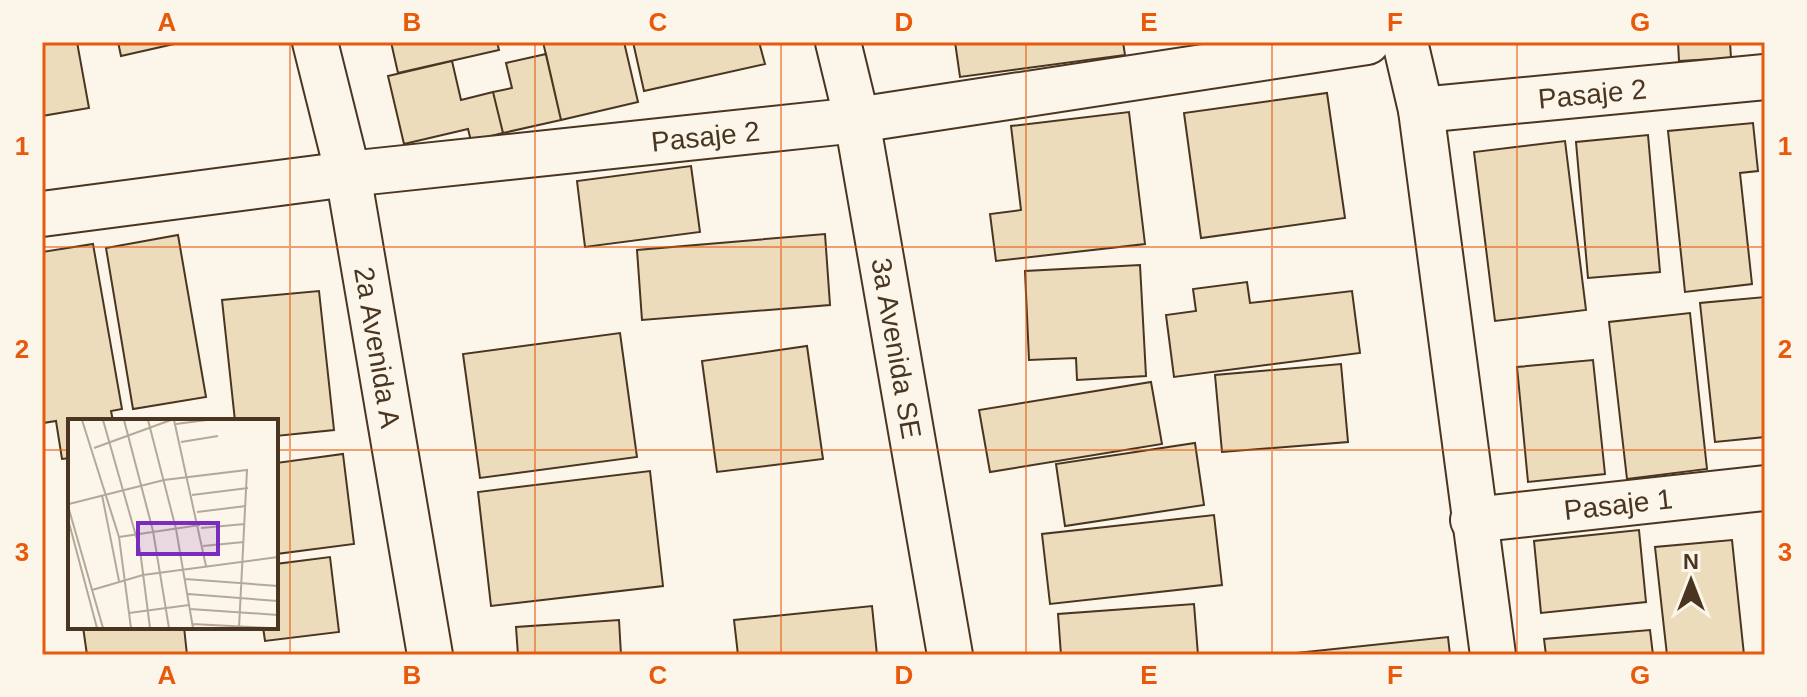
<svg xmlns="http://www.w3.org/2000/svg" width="1807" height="697" font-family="Arial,sans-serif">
	<rect width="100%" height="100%" fill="#fbf6e9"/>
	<path fill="#ecdcbc" stroke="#4a3520" stroke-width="2" d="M42 42H77L89 108 42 116Z
		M118 42H183L121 56Z
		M391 42H497L499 50 398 73Z
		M543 42H624L638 102 561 120Z
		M633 42H759L765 64 644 91Z
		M955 42H1123L1125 55 960 77Z
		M1678 42H1730L1731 58 1679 61Z
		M546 54 561 120 503 133 493 92 512 88 506 63Z
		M452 61 461 100 493 92 503 133 471 141 468 129 404 144 388 76Z
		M1327 93 1345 218 1201 238 1184 113Z
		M1129 112 1145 244 996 261 990 214 1021 210 1011 126Z
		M1753 123 1758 171 1740 173 1752 284 1685 292 1668 131Z
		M1648 135 1660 272 1588 278 1576 142Z
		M1565 141 1586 310 1495 321 1474 152Z
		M691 166 700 232 585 247 577 181Z
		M825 234 830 305 642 320 637 250Z
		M178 235 206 397 133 409 106 248Z
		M93 244 122 409 111 411 113 421H70V458L62 459 56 421 43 423 42 418V252Z
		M1140 265 1146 376 1077 380 1076 358 1029 360 1025 271Z
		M1247 282 1250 303 1352 291 1360 353 1174 377 1166 315 1196 311 1193 289Z
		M319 291 334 430 276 436V421H235L222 300Z
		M1765 297V437L1715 442 1700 303Z
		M1690 313 1707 469 1627 479 1609 322Z
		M620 333 637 457 480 478 463 354Z
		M807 346 823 459 717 472 702 361Z
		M1593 360 1605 474 1528 482 1517 367Z
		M1341 364 1348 442 1222 452 1215 375Z
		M1151 382 1162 444 990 472 979 410Z
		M1195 443 1204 505 1065 526 1056 464Z
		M343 454 354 544 276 554V463Z
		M650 471 663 586 491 606 478 492Z
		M1214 515 1222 585 1050 604 1042 534Z
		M1639 530 1646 602 1541 613 1534 541Z
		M1732 540 1744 655H1667L1655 547Z
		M330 557 339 632 265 641 263 627H276V564Z
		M1194 604 1198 655H1061L1058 614Z
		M872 606 877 655H738L734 620Z
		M619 620 621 655H518L516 627Z
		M83 627H184L187 655H87Z
		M1650 630 1653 655H1546L1544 639Z
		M1448 637 1450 655H1277Z"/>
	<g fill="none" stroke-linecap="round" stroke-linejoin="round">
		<g stroke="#4a3520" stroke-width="48">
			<g id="minor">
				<path id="s1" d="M315 42 348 174 430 655"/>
				<path d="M1405 42 1421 110 1493 655"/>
				<path id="s2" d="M1421 110 1765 77"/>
				<path id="s3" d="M42 214 348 174 857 120 1367 42"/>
				<path id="s4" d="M1473 520 1765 488"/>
			</g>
		</g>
		<g stroke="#4a3520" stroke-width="48">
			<g id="tertiary">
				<path id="s5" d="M838 42 857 120 950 655"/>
			</g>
		</g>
		<use href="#minor" stroke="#fbf6e9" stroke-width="44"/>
		<use href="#tertiary" stroke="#fbf6e9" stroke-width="44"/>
	</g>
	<path fill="none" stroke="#e8590c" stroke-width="2" stroke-opacity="0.55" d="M290 42V655M535 42V655M781 42V655M1026 42V655M1272 42V655M1517 42V655M42 247H1765M42 450H70M276 450H1765"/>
	<g text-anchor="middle" stroke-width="6" stroke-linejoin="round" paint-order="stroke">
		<g font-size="28" fill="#4a3520" stroke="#fbf6e9">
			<text dy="10" stroke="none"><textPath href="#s2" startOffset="172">Pasaje 2</textPath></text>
			<text dy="10" stroke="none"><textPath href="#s3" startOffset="668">Pasaje 2</textPath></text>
			<text dy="10" stroke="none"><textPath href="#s1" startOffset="312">2a Avenida A</textPath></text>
			<text dy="10" stroke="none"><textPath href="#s5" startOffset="312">3a Avenida SE</textPath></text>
			<text dy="10" stroke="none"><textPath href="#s4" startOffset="146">Pasaje 1</textPath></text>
		</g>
	</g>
	<g transform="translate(68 419)">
		<rect width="210" height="210" fill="#fbf6e9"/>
		<path fill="none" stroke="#b4a999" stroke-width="2" d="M14 1 51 118 63 209M35 1 72 131 82 209M56 1 85 112 101 209M80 1 108 110 125 209M106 1 138 147M108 5 139 1M113 23 150 17M26 29 103 1M34 76 51 162M124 76 180 69M1 85 96 61 179 51 171 209M0 87 35 209M129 93 178 87M0 100 29 209M133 109 177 105M51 118 132 106M135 127 176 123M117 160 210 167M24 171 75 156 210 138M120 175 210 182M122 190 210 196M61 194 121 186M124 205 202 209"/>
		<path fill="#7b2cbf" fill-opacity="0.15" stroke="#7b2cbf" stroke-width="4" d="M70 104H150V135H70Z"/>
		<rect width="210" height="210" fill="none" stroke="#4a3520" stroke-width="4"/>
	</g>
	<rect width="1807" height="697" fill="none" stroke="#fbf6e9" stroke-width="88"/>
	<g transform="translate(1691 581)" stroke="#fbf6e9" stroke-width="6" paint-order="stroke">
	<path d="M0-6L14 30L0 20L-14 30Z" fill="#4a3520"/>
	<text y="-12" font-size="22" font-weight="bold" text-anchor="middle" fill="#4a3520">N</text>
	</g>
	<rect x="44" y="44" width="1719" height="609" fill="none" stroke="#e8590c" stroke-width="3"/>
	<g font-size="26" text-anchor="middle" font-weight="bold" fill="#e8590c">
		<text x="167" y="31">A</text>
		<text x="412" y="31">B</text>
		<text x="658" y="31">C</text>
		<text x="904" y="31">D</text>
		<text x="1149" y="31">E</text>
		<text x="1395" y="31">F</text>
		<text x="1640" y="31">G</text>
		<text x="22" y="155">1</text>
		<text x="1785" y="155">1</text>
		<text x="22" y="358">2</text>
		<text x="1785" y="358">2</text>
		<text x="22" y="561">3</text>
		<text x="1785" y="561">3</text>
		<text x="167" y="684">A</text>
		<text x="412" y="684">B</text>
		<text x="658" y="684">C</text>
		<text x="904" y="684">D</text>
		<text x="1149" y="684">E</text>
		<text x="1395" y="684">F</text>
		<text x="1640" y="684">G</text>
	</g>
</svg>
